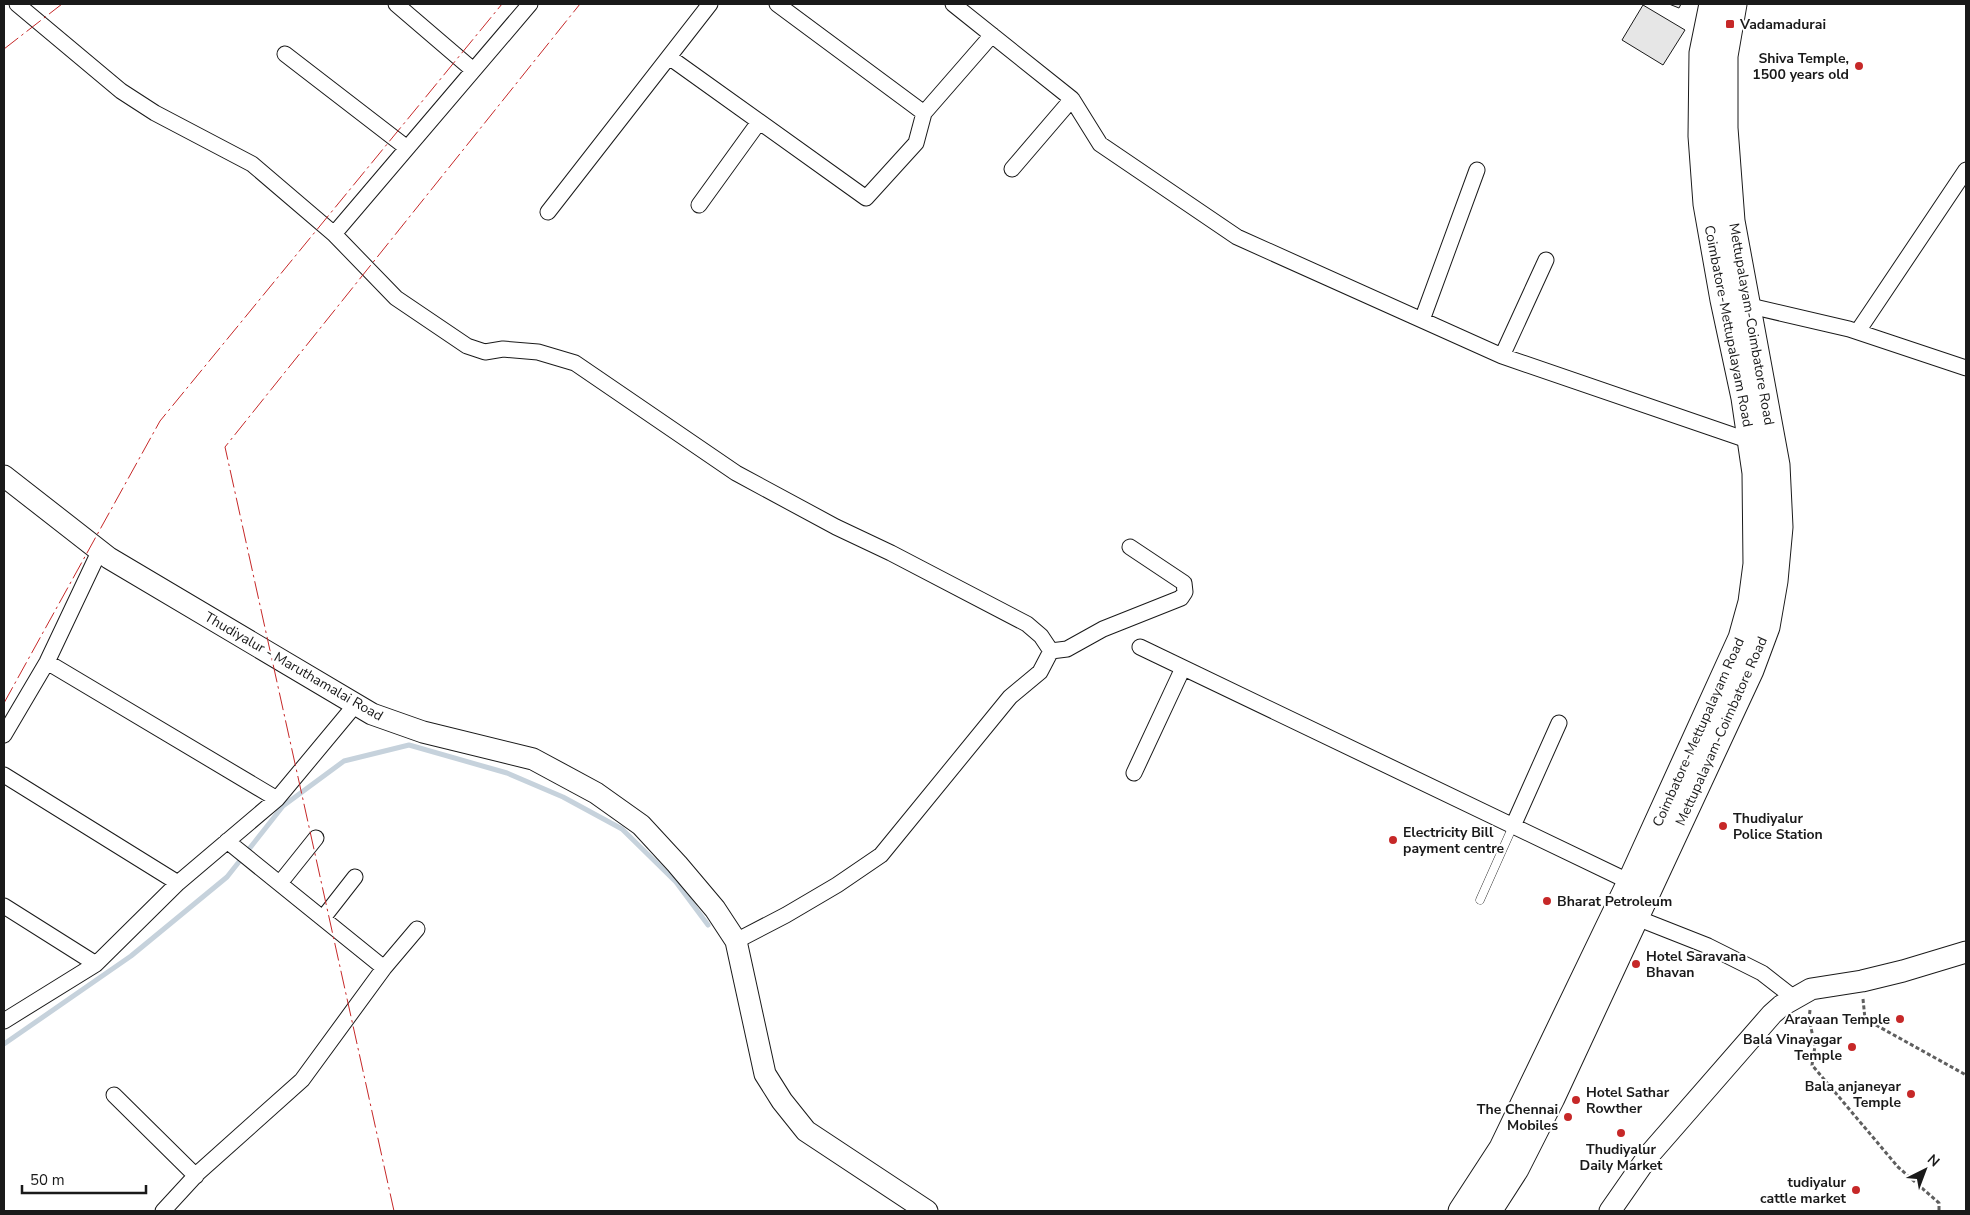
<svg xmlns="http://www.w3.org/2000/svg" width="1970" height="1215" font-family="'Nunito Sans',sans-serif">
	<rect width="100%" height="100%" fill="#fff"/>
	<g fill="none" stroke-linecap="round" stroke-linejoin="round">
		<path stroke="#c6d2dc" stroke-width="5" d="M4 1044 131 956 227 877 283 806 344 761 409 745 507 773 563 797 622 829 676 882 708 925"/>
	</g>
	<path fill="#e6e6e6" stroke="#1a1a1a" d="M1669 4H1681L1679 8Z
		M1643 5 1685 30 1663 65 1622 40Z"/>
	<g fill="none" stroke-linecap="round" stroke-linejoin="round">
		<g stroke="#1a1a1a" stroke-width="9">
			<path id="service" d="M1480 900 1513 826"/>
		</g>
		<g stroke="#1a1a1a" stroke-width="17">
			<path id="minor" d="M17 4 121 91 155 113 252 164 334 234 396 298 467 346 485 352 503 349 538 352 575 363 736 473 836 527 891 553 1027 624 1041 636 1051 651 1040 672 1010 697 881 855 837 885 786 915 736 941
				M396 4 473 70
				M777 4 924 113 992 35
				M953 4 1072 99 1012 169
				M285 54 407 148
				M669 57 866 198 916 143 924 113
				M1072 99 1100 144 1237 237 1502 356 1750 441
				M699 205 759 122
				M548 212 710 4
				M334 234 530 4
				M1746 305 1849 329 1966 368
				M1422 320 1477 170
				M1858 331 1966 170
				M1502 356 1546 260
				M1140 647 1630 882
				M1051 651 1067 649 1103 629 1181 598 1185 592 1184 583 1130 547
				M47 662 277 799
				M4 735 47 662 100 550
				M1134 773 1183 668
				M4 775 178 883
				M1513 826 1559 723
				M227 841 384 968
				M280 883 316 838
				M4 906 96 964
				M323 918 355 877
				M1637 918 1708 946 1762 973 1794 998
				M4 1021 96 964 178 883 277 799 356 704
				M114 1095 196 1176
				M163 1211 198 1173 302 1080 384 968 417 929"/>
		</g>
		<g stroke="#1a1a1a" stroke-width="23">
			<path id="secondary" d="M4 476 109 558 372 714 423 732 533 759 596 793 641 825 677 864 715 909 736 941 765 1074 782 1101 806 1131 927 1211
				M1610 1211 1649 1155 1772 1014 1781 1006 1811 989 1862 981 1903 971 1966 952"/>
		</g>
		<g stroke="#1a1a1a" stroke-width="27">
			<path id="trunk" d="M1461 1211 1502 1148 1630 882 1741 638 1751 602 1756 564 1755 473 1744 398 1723 300 1706 204 1701 136 1702 53 1712 4
				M1489 1211 1516 1169 1552 1098 1751 670 1767 627 1775 581 1780 527 1777 465 1732 221 1725 128V56L1734 4"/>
		</g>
		<path stroke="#5f5f5f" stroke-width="3" stroke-dasharray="4 2.5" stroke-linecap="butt" d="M1863 999 1865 1019 1966 1075
			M1810 1010 1809 1019 1815 1046 1812 1065 1898 1167 1939 1203V1211"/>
		<use href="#service" stroke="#fff" stroke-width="8"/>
		<use href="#minor" stroke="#fff" stroke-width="15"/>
		<use href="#secondary" stroke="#fff" stroke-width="21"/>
		<use href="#trunk" stroke="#fff" stroke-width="25"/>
		<path stroke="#c62828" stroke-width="1" stroke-dasharray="18 4 2.5 4" stroke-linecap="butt" d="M4 49 62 4
			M4 703 160 421 502 4
			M394 1211 225 447 580 4"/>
	</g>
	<g fill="#c62828" stroke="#fff" stroke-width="2">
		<rect x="1725" y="19" width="10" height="10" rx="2.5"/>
		<circle cx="1859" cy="66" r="5"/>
		<circle cx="1723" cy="826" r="5"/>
		<circle cx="1393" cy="840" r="5"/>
		<circle cx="1547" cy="901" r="5"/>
		<circle cx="1636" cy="964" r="5"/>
		<circle cx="1900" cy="1019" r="5"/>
		<circle cx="1852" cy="1047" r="5"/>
		<circle cx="1911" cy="1094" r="5"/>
		<circle cx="1576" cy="1100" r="5"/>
		<circle cx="1568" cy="1117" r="5"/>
		<circle cx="1621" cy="1133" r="5"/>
		<circle cx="1856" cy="1190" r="5"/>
	</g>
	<g text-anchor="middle" stroke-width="4" stroke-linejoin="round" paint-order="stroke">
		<g font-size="14" font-weight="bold" fill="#1a1a1a" stroke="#fff" text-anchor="start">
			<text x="1740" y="29">Vadamadurai</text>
			<text x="1849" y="63" text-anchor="end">Shiva Temple,<tspan x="1849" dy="16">1500 years old</tspan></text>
			<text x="1733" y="823">Thudiyalur<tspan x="1733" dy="16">Police Station</tspan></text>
			<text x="1403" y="837">Electricity Bill<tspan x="1403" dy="16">payment centre</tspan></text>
			<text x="1557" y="906">Bharat Petroleum</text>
			<text x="1646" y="961">Hotel Saravana<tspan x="1646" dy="16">Bhavan</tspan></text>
			<text x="1890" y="1024" text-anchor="end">Aravaan Temple</text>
			<text x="1842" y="1044" text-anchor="end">Bala Vinayagar<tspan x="1842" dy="16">Temple</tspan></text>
			<text x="1901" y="1091" text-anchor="end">Bala anjaneyar<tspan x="1901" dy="16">Temple</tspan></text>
			<text x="1586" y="1097">Hotel Sathar<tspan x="1586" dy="16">Rowther</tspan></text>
			<text x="1558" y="1114" text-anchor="end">The Chennai<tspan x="1558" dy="16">Mobiles</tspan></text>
			<text x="1621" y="1154" text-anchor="middle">Thudiyalur<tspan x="1621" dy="16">Daily Market</tspan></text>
			<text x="1846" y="1187" text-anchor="end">tudiyalur<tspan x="1846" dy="16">cattle market</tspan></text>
		</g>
		<g font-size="14" fill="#1a1a1a" stroke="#fff">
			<text transform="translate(1752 324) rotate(80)" y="5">Mettupalayam-Coimbatore Road</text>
			<text transform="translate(1729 326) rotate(79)" y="5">Coimbatore-Mettupalayam Road</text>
			<text transform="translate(294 666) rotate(30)" y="5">Thudiyalur - Maruthamalai Road</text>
			<text transform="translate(1721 731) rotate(-66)" y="5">Mettupalayam-Coimbatore Road</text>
			<text transform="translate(1698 732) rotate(-66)" y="5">Coimbatore-Mettupalayam Road</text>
		</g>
	</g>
	<rect width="1970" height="1215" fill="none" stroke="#1a1a1a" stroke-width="10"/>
	<g transform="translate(1925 1170) rotate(42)" stroke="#ffffff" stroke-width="4" paint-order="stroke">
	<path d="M0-4L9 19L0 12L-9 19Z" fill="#1a1a1a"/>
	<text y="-8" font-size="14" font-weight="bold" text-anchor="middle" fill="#1a1a1a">N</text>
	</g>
	<path d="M22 1185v8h124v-8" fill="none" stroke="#1a1a1a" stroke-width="2.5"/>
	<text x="30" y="1185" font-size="15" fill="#1a1a1a" stroke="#ffffff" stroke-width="4" paint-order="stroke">50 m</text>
</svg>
